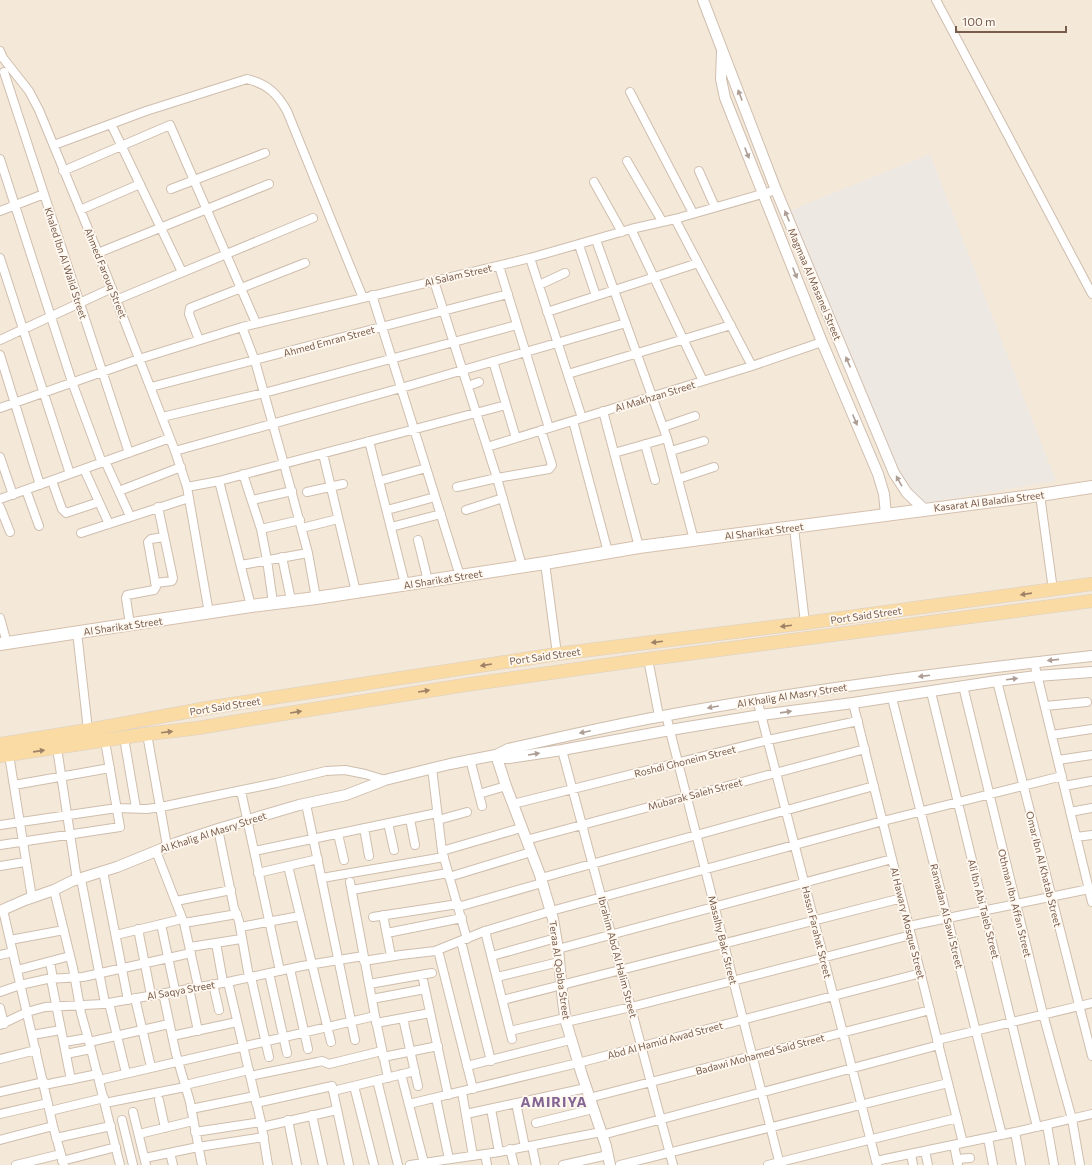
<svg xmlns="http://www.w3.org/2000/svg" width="1092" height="1165" font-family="Commissioner,sans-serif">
	<rect width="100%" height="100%" fill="#fdf5ea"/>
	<path fill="#f4e8d8" d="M0 0H1092V1165H0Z"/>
	<path fill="#eee8e2" d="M930 154 1056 481 920 504 900 482 791 210Z"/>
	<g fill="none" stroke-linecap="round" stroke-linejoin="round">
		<g stroke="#cfbeae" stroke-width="10">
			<path id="minor" d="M936 0 1092 294
				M0 51 3 58 29 91 39 110 98 253 175 451 187 487 209 613
				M4 72 129 453
				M630 92 693 213
				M111 124 182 272
				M54 145 146 111 247 79C267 84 277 93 287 111L363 298
				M0 159 72 382 102 463
				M627 161 662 221
				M63 171 170 125 256 323
				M699 171 715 207
				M594 182 622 232
				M171 189 265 153
				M80 210 140 184
				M0 211 44 194
				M675 219 752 366
				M631 229 703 381
				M596 240 667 438 694 540
				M579 245 596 296
				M98 253 269 184
				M0 258 70 474
				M530 258 582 418
				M499 266 549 428
				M434 281 497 478 522 566
				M539 285 565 273
				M372 295 460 576
				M116 300 313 218
				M547 312 698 263
				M242 327 255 361 284 464 308 553 316 598
				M0 340 112 288
				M199 340 189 314 190 308 305 263
				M0 355 40 485
				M493 361 516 438
				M568 374 731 325
				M468 386 479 382
				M151 387 508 294
				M0 408 139 359 242 327 530 258 631 229 675 219 776 190
				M603 411 639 547
				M162 417 264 393 517 325
				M573 421 608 552
				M663 427 695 416
				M369 441 405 584
				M645 444 655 480
				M487 447 752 366 822 342
				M175 451 401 388 626 323
				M671 451 704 441
				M614 453 667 438
				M323 454 356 592
				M0 457 13 495
				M105 461 130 516
				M84 469 109 524
				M243 474 261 529 267 560 273 603
				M678 479 714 467
				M52 481 62 509 66 513 99 502
				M219 481 251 606
				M379 481 426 468
				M187 487 219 481 506 405
				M457 487 497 478 549 469 552 465 541 430
				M26 490 39 526
				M119 491 181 467
				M307 492 343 484
				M1040 495 1053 590
				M0 499 170 438
				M252 500 292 491
				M0 507 10 532
				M158 507 173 578 172 581 156 583 155 581 148 542 151 539 164 537
				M387 510 435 497
				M466 510 503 498
				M391 527 441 514
				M302 528 338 519
				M794 528 805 623
				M261 529 300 520
				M81 533 189 498
				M418 540 428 581
				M282 557 291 600
				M545 563 557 654
				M241 565 308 553
				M0 618 7 643
				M130 625 126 598 127 595 154 590 156 587 155 582
				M77 632 88 730
				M648 659 659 716
				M1034 662 1092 902
				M997 681 1092 1056
				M963 686 1043 1014 1072 1119 1080 1165
				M931 692 1037 1127
				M892 698 1002 1135
				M757 699 877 1165
				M853 703 963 1143
				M1045 706 1087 702
				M666 715 780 1165
				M147 734 167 846
				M1052 735 1092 729
				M124 738 136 808
				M57 748 77 880
				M562 750 673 1165
				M9 755 32 898
				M470 759 482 806
				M1058 760 1092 755
				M432 768 442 851 467 939
				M14 785 110 768
				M1064 786 1092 781
				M241 791 280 971
				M479 794 506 786
				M306 804 355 1040
				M513 804 768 740 858 721
				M1070 812 1092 808
				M410 819 415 845
				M438 820 467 812
				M388 823 394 850
				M0 825 117 808 147 809 161 807 276 783 326 771 345 770 365 774 385 780
				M364 828 369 856
				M218 829 234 908 239 921 249 977
				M338 834 344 860
				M1076 837 1092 835
				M526 840 865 749
				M0 845 120 827 105 741
				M156 851 184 923 198 986
				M254 851 437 813
				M442 851 521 828
				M0 866 25 862
				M288 866 331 1042
				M103 871 128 1000
				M258 873 318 859
				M449 877 531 852
				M322 878 444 857
				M541 878 874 786
				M81 879 105 1003
				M350 882 375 1016 388 1078
				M54 890 73 968 81 1013 91 1049 120 1165
				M352 890 448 873
				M176 901 231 890
				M458 907 542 883
				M3 910 53 1126 64 1165
				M383 915 391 956
				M373 917 458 904
				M184 923 237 914
				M161 924 175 990
				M909 926 1089 889
				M240 927 300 916
				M138 929 151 995
				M485 931 512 1039
				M387 933 462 918
				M116 935 182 919
				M10 940 64 930
				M461 941 491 1061
				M216 943 223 982
				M190 947 241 939
				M558 949 892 859
				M438 950 473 1089
				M0 955 13 952
				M492 956 556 938
				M364 961 401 955 435 951 485 931 551 911 883 821 1062 776
				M50 962 53 979
				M290 969 308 1049
				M17 970 70 956
				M269 973 287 1053
				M422 975 448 1095
				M251 977 269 1057
				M497 977 559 962
				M51 979 71 1080
				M228 982 261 1122 268 1165
				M213 984 219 1010
				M369 984 432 973
				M189 988 198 1031
				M0 992 20 985 47 979 83 977 191 953
				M163 993 176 1054 190 1102 202 1165
				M135 998 151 1067
				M372 999 425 989
				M503 1000 902 898
				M109 1003 126 1073
				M0 1008 4 1024
				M403 1018 418 1086
				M566 1022 631 1007 911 935
				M376 1023 430 1013
				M0 1025 27 1012 45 1007 103 1004 120 1001 228 982 302 966 363 956
				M510 1031 565 1018
				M32 1035 61 1030
				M172 1036 237 1022
				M937 1040 1092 1003
				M64 1042 88 1038
				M89 1042 169 1024
				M66 1054 91 1049
				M383 1057 438 1046
				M0 1059 36 1050
				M467 1066 570 1040
				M401 1074 424 1163
				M250 1076 318 1062 322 1061 329 1064 382 1051
				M99 1080 375 1016
				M377 1080 398 1165
				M44 1085 98 1074
				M185 1085 249 1070
				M354 1086 374 1165
				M333 1091 415 1071
				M0 1092 44 1082
				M462 1092 473 1156
				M436 1098 449 1159
				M589 1098 930 1010
				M159 1100 165 1128
				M105 1103 185 1087
				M256 1103 332 1086 349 1165
				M516 1103 525 1147
				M409 1104 578 1063 921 973
				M191 1109 255 1096
				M491 1109 499 1152
				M50 1111 104 1098
				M133 1112 146 1165
				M0 1114 48 1103
				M466 1114 586 1088
				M312 1115 323 1165
				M122 1120 133 1165
				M288 1120 297 1165
				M536 1123 593 1109
				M1047 1125 1054 1165
				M262 1127 337 1110
				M195 1132 261 1122
				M1015 1132 1021 1165
				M139 1134 193 1121
				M602 1135 939 1045
				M56 1138 111 1126
				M988 1138 993 1165
				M0 1140 53 1126
				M954 1145 958 1165
				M532 1146 536 1165
				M510 1149 514 1165
				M925 1151 928 1165
				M170 1153 173 1165
				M485 1154 487 1165
				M911 1154 913 1165
				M145 1158 198 1147 264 1137
				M957 1159 970 1158
				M62 1161 116 1147
				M876 1161 1015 1132 1092 1114
				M16 1165 61 1154
				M410 1165 499 1152 601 1132
				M563 1165 608 1155
				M620 1165 948 1083
				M768 1165 957 1118"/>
		</g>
		<g stroke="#cfbeae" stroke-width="12">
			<path id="tertiary" d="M703 0 776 190 894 473 907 493 925 510
				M722 52 721 79 725 98 822 342 878 474 884 494 886 515
				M496 755 503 758H509L562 750 670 730 761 715 853 703 997 681 1037 676 1092 672
				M496 755 506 786 540 875 553 919 558 949 563 1002 566 1022 582 1075 606 1146 610 1165
				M0 911 25 900 54 890 72 881 117 867 176 843 218 829 299 805 346 795 385 780 450 764 496 755 508 749C558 738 608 726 658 717 802 690 947 672 1092 656"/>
		</g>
		<g stroke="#d5c0ae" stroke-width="14">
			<path id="secondary" d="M0 644 251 606 316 598 545 563 639 547 1040 495 1092 487"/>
		</g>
		<g stroke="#d9d1cd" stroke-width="14">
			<path id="primary" d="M0 744 88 730 213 707 557 654 805 623 1092 584
				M0 756 147 734 198 728 245 720 465 685 648 659 1092 601"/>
		</g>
		<use href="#minor" stroke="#fff" stroke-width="8"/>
		<use href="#tertiary" stroke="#fff" stroke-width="10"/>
		<use href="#secondary" stroke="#fff" stroke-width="12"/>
		<use href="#primary" stroke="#fadba3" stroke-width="13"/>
	</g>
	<defs><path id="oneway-solid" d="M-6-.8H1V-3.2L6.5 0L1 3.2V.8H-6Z"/></defs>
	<g fill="#ae9d94">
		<use href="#oneway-solid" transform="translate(740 95) rotate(-111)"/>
		<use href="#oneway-solid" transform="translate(747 153) rotate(68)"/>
		<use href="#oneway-solid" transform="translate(787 216) rotate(-113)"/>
		<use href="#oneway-solid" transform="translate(795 273) rotate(68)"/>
		<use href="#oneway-solid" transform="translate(848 362) rotate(-113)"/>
		<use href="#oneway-solid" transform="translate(855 420) rotate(67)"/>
		<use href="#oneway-solid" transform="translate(899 481) rotate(-119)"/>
		<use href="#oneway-solid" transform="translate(1053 660) rotate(174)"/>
		<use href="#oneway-solid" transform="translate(924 676) rotate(173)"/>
		<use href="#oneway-solid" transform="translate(1012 679) rotate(-7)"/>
		<use href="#oneway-solid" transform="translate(713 707) rotate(170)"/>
		<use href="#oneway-solid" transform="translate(786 712) rotate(-8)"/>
		<use href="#oneway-solid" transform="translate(585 732) rotate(168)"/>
		<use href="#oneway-solid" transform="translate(534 754) rotate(-9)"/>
	</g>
	<g fill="#9f8266">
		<use href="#oneway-solid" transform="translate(1026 594) rotate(172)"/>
		<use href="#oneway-solid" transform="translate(786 626) rotate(173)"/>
		<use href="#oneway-solid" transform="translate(657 642) rotate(173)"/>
		<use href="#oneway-solid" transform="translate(486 665) rotate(171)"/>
		<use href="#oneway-solid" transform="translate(424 691) rotate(-9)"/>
		<use href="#oneway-solid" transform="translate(296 712) rotate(-9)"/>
		<use href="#oneway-solid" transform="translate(167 732) rotate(-7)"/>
		<use href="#oneway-solid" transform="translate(39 751) rotate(-8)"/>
	</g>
	<g text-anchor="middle" stroke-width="3.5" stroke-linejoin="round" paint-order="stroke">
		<g font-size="10" fill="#785c4c" stroke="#fff9f1">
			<text transform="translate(66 263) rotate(72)" y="4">Khaled Ibn Al Walid Street</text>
			<text transform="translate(106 273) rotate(68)" y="4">Ahmed Farouq Street</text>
			<text transform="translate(458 275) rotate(-13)" y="4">Al Salam Street</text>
			<text transform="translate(815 284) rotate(67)" y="4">Magmaa Al Masanei Street</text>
			<text transform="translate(329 341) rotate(-15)" y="4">Ahmed Emran Street</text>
			<text transform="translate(655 396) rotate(-17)" y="4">Al Makhzan Street</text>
			<text transform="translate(989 501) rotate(-7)" y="4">Kasarat Al Baladia Street</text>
			<text transform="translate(764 531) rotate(-7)" y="4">Al Sharikat Street</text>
			<text transform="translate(443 579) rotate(-9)" y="4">Al Sharikat Street</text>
			<text transform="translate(866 615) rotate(-8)" y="4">Port Said Street</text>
			<text transform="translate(123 626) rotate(-8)" y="4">Al Sharikat Street</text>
			<text transform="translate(545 656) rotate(-8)" y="4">Port Said Street</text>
			<text transform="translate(792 695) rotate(-9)" y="4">Al Khalig Al Masry Street</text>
			<text transform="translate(225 706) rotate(-9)" y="4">Port Said Street</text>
			<text transform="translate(685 761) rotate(-14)" y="4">Roshdi Ghoneim Street</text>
			<text transform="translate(695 794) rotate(-15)" y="4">Mubarak Saleh Street</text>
			<text transform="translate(213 832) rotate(-18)" y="4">Al Khalig Al Masry Street</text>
			<text transform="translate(1044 869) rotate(76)" y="4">Omar Ibn Al Khatab Street</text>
			<text transform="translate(1015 903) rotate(76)" y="4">Othman Ibn Affan Street</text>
			<text transform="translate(984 909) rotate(76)" y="4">Ali Ibn Abi Taleb Street</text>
			<text transform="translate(947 916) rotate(76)" y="4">Ramadan Al Sawi Street</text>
			<text transform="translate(908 923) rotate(76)" y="4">Al Hawary Mosque Street</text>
			<text transform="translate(817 932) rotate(76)" y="4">Hassn Farahat Street</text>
			<text transform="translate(723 940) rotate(76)" y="4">Masalhy Bakr Street</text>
			<text transform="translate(618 957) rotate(75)" y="4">Ibrahim Abd Al Halim Street</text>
			<text transform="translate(560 970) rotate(82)" y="4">Teraa Al Qobba Street</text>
			<text transform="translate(181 990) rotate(-10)" y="4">Al Saqya Street</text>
			<text transform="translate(665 1040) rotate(-15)" y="4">Abd Al Hamid Awad Street</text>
			<text transform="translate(760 1054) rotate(-15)" y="4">Badawi Mohamed Said Street</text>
		</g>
		<g font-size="14" font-weight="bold" letter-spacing="1" fill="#846593" stroke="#fff9f1">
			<text x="554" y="1107">AMIRIYA</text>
		</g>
	</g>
	<path d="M956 26v6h110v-6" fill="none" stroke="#785c4c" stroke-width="2"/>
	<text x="962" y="26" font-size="12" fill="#785c4c" stroke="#fff9f1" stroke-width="3" paint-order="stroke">100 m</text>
</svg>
